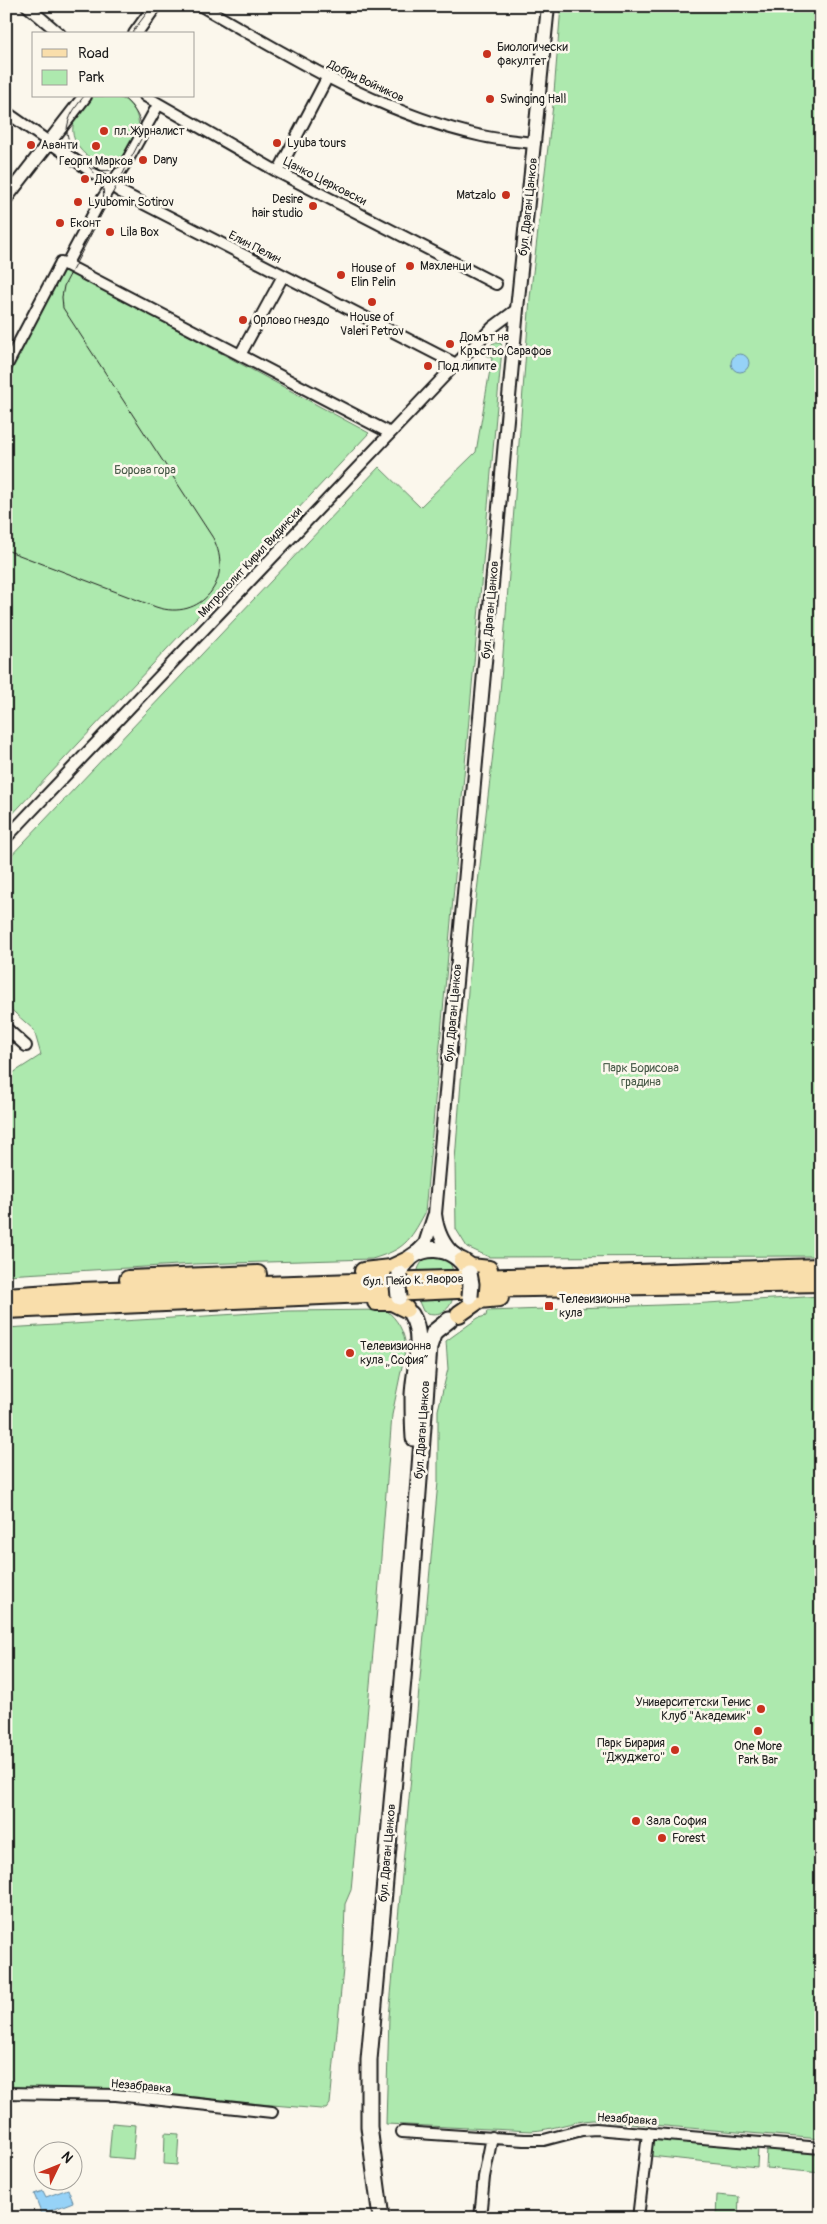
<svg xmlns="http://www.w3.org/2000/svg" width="827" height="2224" font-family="Pangolin,sans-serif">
	<rect width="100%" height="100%" fill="#fbf7ec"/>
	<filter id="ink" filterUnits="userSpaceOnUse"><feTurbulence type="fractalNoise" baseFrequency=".02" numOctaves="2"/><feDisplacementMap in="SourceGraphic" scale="10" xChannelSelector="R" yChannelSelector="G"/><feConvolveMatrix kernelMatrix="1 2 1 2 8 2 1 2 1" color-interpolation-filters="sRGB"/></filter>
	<g filter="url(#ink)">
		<path fill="#ade9ae" stroke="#648265" d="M561 6H821V1256L489 1257 467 1247 456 1229 455 1160 473 926 500 693 530 298 553 105Z
			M90 96C116 96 134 94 139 125 134 135 129 148 122 156 105 175 69 151 73 126 74 115 84 105 90 96Z
			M63 268 369 433 6 821V378Z
			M493 343H501L502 349 425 1213C409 1242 405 1249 372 1259L196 1264 6 1275V1080L13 1073 41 1055 34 1030 6 1005V861L379 467 420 507 476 452 492 358 483 354Z
			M434 1255 448 1258 454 1273 417 1274C419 1263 424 1258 434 1255Z
			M453 1296C451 1312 436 1318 423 1311L417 1297Z
			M821 1296V2139L593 2120C572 2121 552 2130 531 2131L386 2124 389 2017 438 1482V1410L448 1369 446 1341 478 1318 486 1316 487 1311 691 1304Z
			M386 1310C398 1320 404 1331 406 1347L392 1415 377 1609 351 1890 345 1904 343 1969 330 2104 326 2109H321L175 2097 6 2090V1328L288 1311Z
			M112 2123 136 2125 133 2159 109 2157Z
			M165 2133 179 2134 177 2165 164 2164Z
			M652 2137 758 2147 757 2167 650 2156Z
			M767 2148 821 2153V2173L766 2168Z
			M717 2195 739 2197 738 2218H716Z"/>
		<path fill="#96d2f7" stroke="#65899f" d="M731 363a9 9 0 1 1 18 0a9 9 0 1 1-18 0Z
			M68 2189 73 2202 42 2214 34 2194 43 2191 46 2197Z"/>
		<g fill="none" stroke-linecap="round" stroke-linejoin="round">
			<g stroke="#1c1c1c" stroke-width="14">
				<path id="minor" d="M27 6 60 34
					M201 6C291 57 380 114 482 136 500 140 517 141 535 143
					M145 96 278 172 496 284
					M6 112 119 191 456 364
					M278 172 327 78
					M66 265 97 207 127 161 158 105
					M240 355 283 276
					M6 367 61 262 390 433
					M6 838 456 364 493 327 517 309
					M6 1028 26 1046
					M6 2093 116 2095 272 2112
					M402 2132 524 2140H544L582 2130 596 2129 821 2148
					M480 2218 484 2177 492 2137
					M638 2218 648 2133"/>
			</g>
			<g stroke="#1c1c1c" stroke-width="16">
				<path id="tertiary" d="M135 34 155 6
					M6 198 85 96
					M414 1255 425 1244 434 1216
					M455 1255C442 1244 437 1230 435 1214L517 309 548 6"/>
			</g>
			<g stroke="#1c1c1c" stroke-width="19">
				<path id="secondary" d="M401 1270C416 1241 454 1244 468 1271
					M411 1314C425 1336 414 1370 413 1395 413 1409 413 1424 414 1438
					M381 2218 369 2127V2060L409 1612 429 1347 434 1332 449 1320"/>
			</g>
			<g stroke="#1c1c1c" stroke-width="20">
				<path id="primary" d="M462 1261 471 1267 489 1269
					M363 1271 391 1268 408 1260
					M128 1279 258 1274
					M6 1296 80 1291 821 1267
					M376 1302H392L406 1309
					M6 1310 480 1289 821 1283
					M459 1314 479 1300 500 1298"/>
			</g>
			<use href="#minor" stroke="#fbf7ec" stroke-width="10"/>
			<use href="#tertiary" stroke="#fbf7ec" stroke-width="12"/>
			<use href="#secondary" stroke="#fbf7ec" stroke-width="15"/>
			<use href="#primary" stroke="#f9deab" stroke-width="16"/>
			<path stroke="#1c1c1c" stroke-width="1" d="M131 34 152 6
				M84 96C79 103 72 111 69 120 55 159 120 170 100 209
				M92 168C105 173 117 171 129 161
				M6 550 156 607C201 622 235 579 213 538L63 308 62 297 64 286 141 139C144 120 135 109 122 96"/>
			<g stroke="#1c1c1c" stroke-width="19" stroke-linecap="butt">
				<path id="secondary-bridge" d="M469 1273 471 1284 470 1296
					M399 1297 398 1286 400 1274"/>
			</g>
			<use href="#secondary-bridge" stroke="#fbf7ec" stroke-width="15"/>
		</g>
	</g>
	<g fill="#c8321e" stroke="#fbf7ec" stroke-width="2">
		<circle cx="487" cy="54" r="5"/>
		<circle cx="490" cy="99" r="5"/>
		<circle cx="104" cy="131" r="5"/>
		<circle cx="277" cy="143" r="5"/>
		<circle cx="31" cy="145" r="5"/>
		<circle cx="96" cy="146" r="5"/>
		<circle cx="143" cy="160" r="5"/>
		<circle cx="85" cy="179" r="5"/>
		<circle cx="506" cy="195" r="5"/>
		<circle cx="78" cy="202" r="5"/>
		<circle cx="313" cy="206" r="5"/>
		<circle cx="60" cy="223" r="5"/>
		<circle cx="110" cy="232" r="5"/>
		<circle cx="410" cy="266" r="5"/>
		<circle cx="341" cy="275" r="5"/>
		<circle cx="372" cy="302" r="5"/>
		<circle cx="243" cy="320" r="5"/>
		<circle cx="450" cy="344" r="5"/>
		<circle cx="428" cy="366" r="5"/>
		<rect x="544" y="1301" width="10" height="10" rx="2.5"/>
		<circle cx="350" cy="1353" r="5"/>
		<circle cx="761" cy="1709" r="5"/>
		<circle cx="758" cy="1731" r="5"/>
		<circle cx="675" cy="1750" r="5"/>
		<circle cx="636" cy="1821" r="5"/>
		<circle cx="662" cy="1838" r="5"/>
	</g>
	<g text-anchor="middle" stroke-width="5" stroke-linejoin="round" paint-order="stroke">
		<g font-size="12" fill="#1c1c1c" stroke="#fbf7ec" text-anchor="start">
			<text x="497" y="51">Биологически<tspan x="497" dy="14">факултет</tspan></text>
			<text x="500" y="103">Swinging Hall</text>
			<text x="114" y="135">пл. Журналист</text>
			<text x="287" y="147">Lyuba tours</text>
			<text x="41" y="149">Аванти</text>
			<text x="153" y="164">Dany</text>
			<text x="96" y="165" text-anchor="middle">Георги Марков</text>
			<text x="95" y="183">Дюкянь</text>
			<text x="496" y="199" text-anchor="end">Matzalo</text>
			<text x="303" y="203" text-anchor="end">Desire<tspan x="303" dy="14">hair studio</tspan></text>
			<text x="88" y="206">Lyubomir Sotirov</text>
			<text x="70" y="227">Еконт</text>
			<text x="120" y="236">Lila Box</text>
			<text x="420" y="270">Махленци</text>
			<text x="351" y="272">House of<tspan x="351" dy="14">Elin Pelin</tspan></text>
			<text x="372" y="321" text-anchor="middle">House of<tspan x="372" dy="14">Valeri Petrov</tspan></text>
			<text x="253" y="324">Орлово гнездо</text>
			<text x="460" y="341">Домът на<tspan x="460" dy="14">Кръстьо Сарафов</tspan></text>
			<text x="438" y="370">Под липите</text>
			<text x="559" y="1303">Телевизионна<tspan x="559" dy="14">кула</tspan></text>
			<text x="360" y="1350">Телевизионна<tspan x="360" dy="14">кула „София“</tspan></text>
			<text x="751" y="1706" text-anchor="end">Университетски Тенис<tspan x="751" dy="14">Клуб "Академик"</tspan></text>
			<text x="665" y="1747" text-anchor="end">Парк Бирария<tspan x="665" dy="14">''Джуджето''</tspan></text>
			<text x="758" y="1750" text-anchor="middle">One More<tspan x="758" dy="14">Park Bar</tspan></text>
			<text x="646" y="1825">Зала София</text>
			<text x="672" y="1842">Forest</text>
		</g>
		<g font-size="12" fill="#1c1c1c" stroke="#fbf7ec">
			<text transform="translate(366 81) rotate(25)" y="4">Добри Войников</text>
			<text transform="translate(325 181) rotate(27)" y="4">Цанко Церковски</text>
			<text transform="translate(528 207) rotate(-84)" y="4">бул. Драган Цанков</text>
			<text transform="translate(255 247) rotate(27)" y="4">Елин Пелин</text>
			<text transform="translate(250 562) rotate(-47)" y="4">Митрополит Кирил Видински</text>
			<text transform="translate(490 610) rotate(-85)" y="4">бул. Драган Цанков</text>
			<text transform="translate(453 1013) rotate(-85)" y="4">бул. Драган Цанков</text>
			<text transform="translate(413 1280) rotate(-2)" y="4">бул. Пейо К. Яворов</text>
			<text transform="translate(422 1430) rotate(-86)" y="4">бул. Драган Цанков</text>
			<text transform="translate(387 1853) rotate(-85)" y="4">бул. Драган Цанков</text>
			<text transform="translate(141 2086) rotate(5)" y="4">Незабравка</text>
			<text transform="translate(627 2119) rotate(4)" y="4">Незабравка</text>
		</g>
		<g font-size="12" fill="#485a48" stroke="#fbf7ec">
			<text x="145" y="474">Борова гора</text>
			<text x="641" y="1072">Парк Борисова<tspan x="641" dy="14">градина</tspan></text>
		</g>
	</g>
	<rect width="827" height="2224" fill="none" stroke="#fbf7ec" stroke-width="25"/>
	<rect x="12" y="12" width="802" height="2199" fill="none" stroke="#1c1c1c" stroke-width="2" filter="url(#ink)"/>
	<rect x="32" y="32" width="162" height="65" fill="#fbf7ec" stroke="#a29f99"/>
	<rect x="42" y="49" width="25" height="8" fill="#f9deab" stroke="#a29f99"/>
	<text x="78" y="58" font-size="15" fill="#1c1c1c">Road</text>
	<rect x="42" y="70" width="25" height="15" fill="#ade9ae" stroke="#a29f99"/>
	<text x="78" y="82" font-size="15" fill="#1c1c1c">Park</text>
	<g transform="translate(58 2166) rotate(47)"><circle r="24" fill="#fbf7ec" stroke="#a29f99"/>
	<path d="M0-4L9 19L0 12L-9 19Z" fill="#c8321e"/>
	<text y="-8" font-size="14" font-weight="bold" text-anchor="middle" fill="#1c1c1c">N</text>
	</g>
</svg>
